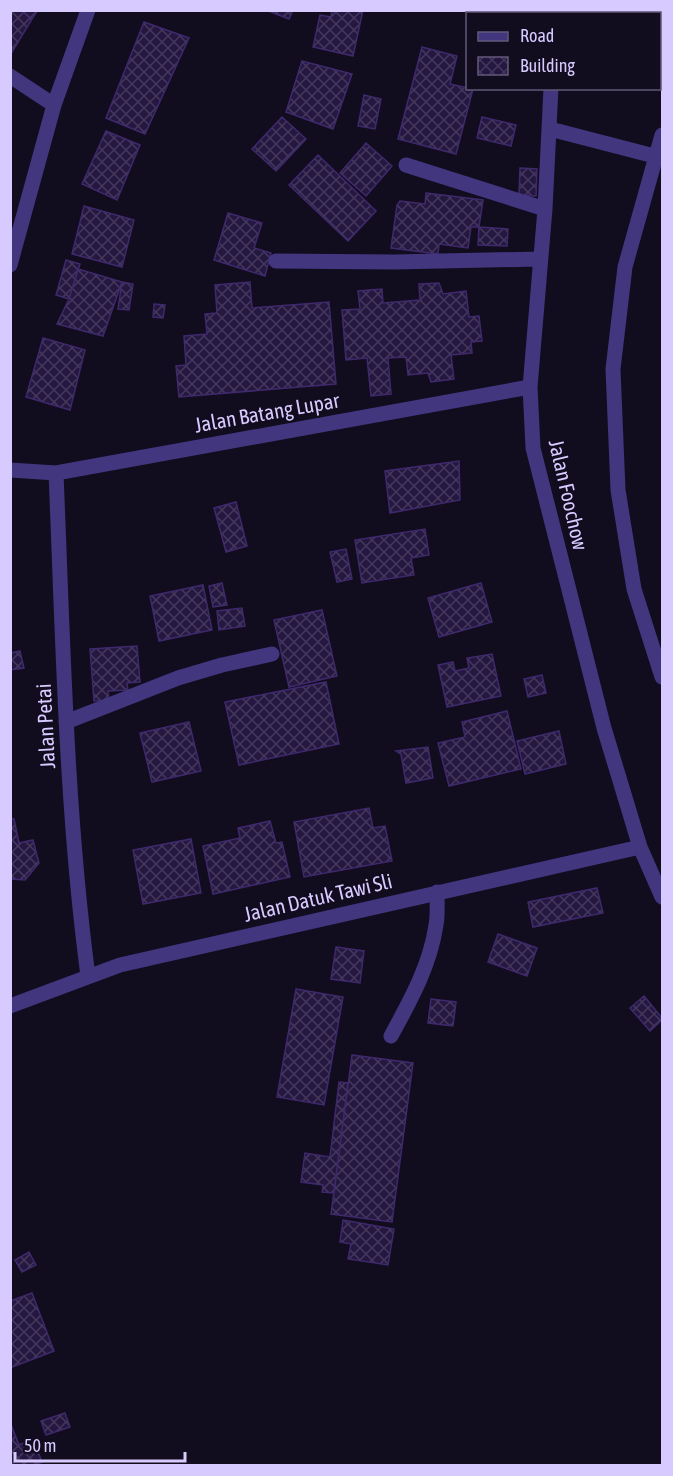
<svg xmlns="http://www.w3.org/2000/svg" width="673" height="1476" font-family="'Asap Condensed',sans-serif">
	<defs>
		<pattern id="building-cross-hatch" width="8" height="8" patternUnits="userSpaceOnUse" patternTransform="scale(1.5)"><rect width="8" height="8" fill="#251840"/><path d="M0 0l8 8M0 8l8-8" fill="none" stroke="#44385d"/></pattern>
	</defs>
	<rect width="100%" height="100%" fill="#120c1f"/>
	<path fill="url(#building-cross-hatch)" stroke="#3f296d" stroke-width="1.5" d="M10 10H20L32 19 11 54Z
		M20 10H38L32 19Z
		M266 10H293L289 19Z
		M332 10H363L353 56 313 47 320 15 331 17Z
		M597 10H634L638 14H595Z
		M144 22 189 38 145 134 106 118Z
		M422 47 457 56 450 84 473 89 456 154 398 139Z
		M302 61 352 74 333 129 286 112Z
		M364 95 381 99 375 129 358 126Z
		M282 117 306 139 276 171 252 149Z
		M482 117 516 125 511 146 477 138Z
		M106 131 140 145 117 200 82 184Z
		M366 143 392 166 366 196 340 173Z
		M318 155 376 211 348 241 289 185Z
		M520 168 537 169 536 196 519 195Z
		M426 193 483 200 479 227H471L468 248 439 244 438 254 391 248 397 205 400 201 425 204Z
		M84 206 134 220 122 267 72 254Z
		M228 213 262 223 254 248 271 253 265 276 214 260Z
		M479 227 508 229 507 246 478 245Z
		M66 260 80 264 69 299 56 295Z
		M78 269 122 282 103 336 57 324 69 299Z
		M122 282 133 284 129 310 118 309Z
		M250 282 252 308 329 302 336 384 179 397 176 366 186 365 184 336 207 334 205 314 217 313 215 285Z
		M439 283 443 294 466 291 469 317 479 316 482 341 471 342 472 353 451 355 454 379 431 382 428 373 408 375 406 357 388 358 391 394 371 396 367 358 346 360 342 310 360 309 358 291 382 289 383 303 420 300 419 284Z
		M154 304 165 305 163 318 153 317Z
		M43 338 85 350 70 410 26 397Z
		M459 461 460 500 390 513 385 471Z
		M236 502 247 546 226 552 214 508Z
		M425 529 429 555 411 558 414 575 362 583 355 540Z
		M346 549 352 579 337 582 330 552Z
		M222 583 227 605 213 607 209 586Z
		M481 583 492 622 439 637 428 598Z
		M203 585 212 630 159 641 150 596Z
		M242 608 245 626 219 630 217 611Z
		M322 610 337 676 289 687 274 620Z
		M137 646 140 682 127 683 128 690 108 691 109 700 94 701 90 649Z
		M20 651 24 668 10 670V653Z
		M492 654 501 696 447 707 438 665 453 662 455 671 469 668 467 658Z
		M542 675 546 693 528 697 524 679Z
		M326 682 339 744 239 765 225 702Z
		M507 711 521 769 449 786 438 743 465 737 462 722Z
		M189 722 201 771 152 782 140 733Z
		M559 731 566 764 525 774 517 741Z
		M428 747 433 778 406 783 401 754 396 751Z
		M369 808 373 828 385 826 392 861 304 877 294 822Z
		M10 819H14L19 843 33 840 39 863 25 880 10 879Z
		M270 821 276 843 282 842 290 877 213 894 203 846 240 838 238 828Z
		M191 839 201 893 143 904 133 850Z
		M597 888 603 913 533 927 528 902Z
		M498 934 537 948 527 976 488 962Z
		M336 947 364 951 360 983 331 979Z
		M296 989 343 997 324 1105 277 1097Z
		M644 996 662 1018V1020L650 1031 630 1008Z
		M431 999 456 1002 453 1026 428 1023Z
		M352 1055 413 1063 392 1222 331 1214Z
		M339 1082 348 1083 334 1193 322 1192 323 1185 301 1182 305 1153 330 1157Z
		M343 1220 394 1229 388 1265 348 1259 351 1244 340 1242Z
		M29 1252 36 1265 22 1272 15 1260Z
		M32 1293 54 1351 10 1368V1301Z
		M65 1413 70 1427 46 1435 41 1421Z
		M10 1422 19 1445 33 1439 42 1462 32 1466H10Z"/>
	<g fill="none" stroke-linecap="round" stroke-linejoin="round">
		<path stroke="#42367f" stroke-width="15" d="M545 10 546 14
			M10 76 54 105
			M551 88 545 209 530 387 533 448 604 728 640 847 662 897
			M550 129 662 158
			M662 135 625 267 613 369 618 490 634 589 662 677
			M406 165 545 209
			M276 261 394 262 540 259
			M10 265 54 105 88 10
			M10 470 56 473 530 387
			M56 473C63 641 66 810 88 976
			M66 722 178 678 222 665 272 654
			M10 1006 120 965 640 847
			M391 1036C410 1001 430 966 436 925 438 915 437 903 437 892"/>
	</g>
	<g text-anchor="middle" stroke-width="4.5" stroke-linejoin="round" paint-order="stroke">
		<g font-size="21" fill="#d7caff" stroke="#120c1f">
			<text transform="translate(267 413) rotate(-10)" y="7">Jalan Batang Lupar</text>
			<text transform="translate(568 495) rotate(77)" y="7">Jalan Foochow</text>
			<text transform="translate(46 726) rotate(-93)" y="7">Jalan Petai</text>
			<text transform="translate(318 898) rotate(-13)" y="7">Jalan Datuk Tawi Sli</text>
		</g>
	</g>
	<rect width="673" height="1476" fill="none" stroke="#d7caff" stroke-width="24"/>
	<rect x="466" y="12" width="195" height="78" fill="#120c1f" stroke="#615879" stroke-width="1.5"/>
	<rect x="478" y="32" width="30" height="9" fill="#42367f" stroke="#615879" stroke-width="1.5"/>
	<text x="520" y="42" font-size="18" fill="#d7caff">Road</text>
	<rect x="478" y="57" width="30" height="18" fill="url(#building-cross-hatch)" stroke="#615879" stroke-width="1.5"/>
	<text x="520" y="72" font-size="18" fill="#d7caff">Building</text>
	<path d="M15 1452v9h170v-9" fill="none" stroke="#d7caff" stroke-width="3"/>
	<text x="24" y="1452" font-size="18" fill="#d7caff" stroke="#120c1f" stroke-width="4.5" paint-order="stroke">50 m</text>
</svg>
